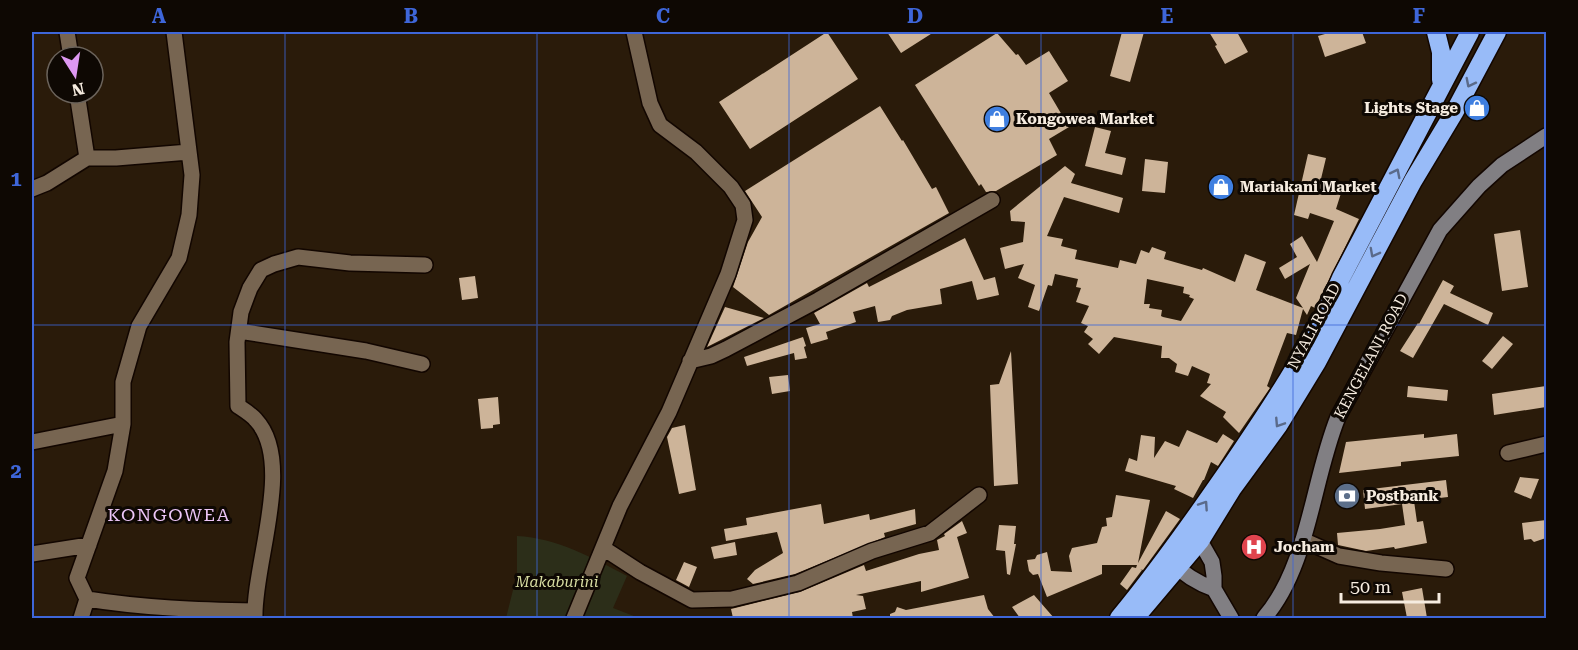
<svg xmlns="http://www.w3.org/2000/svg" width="1578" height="650" font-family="'Roboto Serif',serif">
	<rect width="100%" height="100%" fill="#2a1b0a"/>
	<path fill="#2c2e19" d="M517 536C557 538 593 558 627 576L613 608 639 618H506L517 574Z"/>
	<path fill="#cdb499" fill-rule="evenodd" d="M827 32 858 79 750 149 719 102Z
		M887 32H934L901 53Z
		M1122 32H1144L1130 82 1110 76Z
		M1209 32H1237L1248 52 1225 64 1215 46 1217 45Z
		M1332 32H1362L1366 43 1325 57 1318 36Z
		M997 33 1016 55 1018 54 1026 65 1049 51 1068 81 1049 93 1069 127 1049 139 1057 155 996 191 986 192 981 184 979 186 915 85Z
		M880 106 902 141 903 140 932 189 936 187 949 213 769 315 733 287 748 242 762 217 745 191Z
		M1095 127 1111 131 1105 153 1126 158 1122 175 1085 166Z
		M1308 154 1326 158 1320 183 1342 190 1336 209 1359 219 1315 308 1311 306 1307 315 1303 309 1296 335 1287 333 1267 386 1270 388 1239 433 1223 417 1226 412 1200 396 1211 384 1207 383 1210 374 1192 366 1188 376 1175 372 1177 364 1169 358H1161L1162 346 1114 337 1099 354 1088 344 1093 339 1084 332 1088 326 1081 323 1089 306 1076 302 1081 288 1076 287 1078 279 1055 274 1052 286 1048 285 1039 311 1028 307 1035 285 1018 278 1024 264 1005 269 1000 248 1023 242 1025 222 1011 221 1010 211 1065 166 1075 174 1071 183 1123 198 1119 213 1064 197 1047 236 1063 239 1061 246 1077 250 1075 259 1118 268 1120 260 1136 264 1141 250 1149 253 1152 247 1166 252 1164 259 1202 270 1203 268 1235 282 1245 254 1266 262 1256 290 1303 308 1296 298 1310 264 1285 279 1279 268 1297 257 1290 244 1302 236 1317 262 1334 221 1310 213 1308 219 1294 215ZM1147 279 1184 287 1183 293 1190 295 1189 297 1194 299 1181 321 1163 317 1161 316 1162 310 1149 308 1150 304H1144Z
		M1145 159 1168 162 1165 193 1142 191Z
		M1520 230 1528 287 1502 291 1494 234Z
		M965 238 984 280 995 277 999 295 977 300 972 281 940 289 942 304 907 310 892 316 890 320 878 322 875 306 853 312 856 322 826 332 828 339 811 344 806 328 820 324 814 313 867 283 869 287Z
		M475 276 478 298 462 300 459 278Z
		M1443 280 1454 286 1450 293 1493 313 1488 325 1444 304 1413 358 1400 351 1418 323 1419 324Z
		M725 307 764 318 707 347Z
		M1503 336 1513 344 1492 369 1482 361Z
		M803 337 806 346 804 347 807 358 795 360 794 353 747 366 744 357Z
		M1011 351 1018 484 994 486 990 385 999 384Z
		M788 375 790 391 772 394 769 377Z
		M1408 386 1448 390 1447 401 1407 397Z
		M1546 386V407L1494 415 1492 394Z
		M498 397 500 424 493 425V428L481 429 478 399Z
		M685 425 696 490 679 494 667 437 672 428Z
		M1187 430 1217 443 1223 434 1234 441 1218 466 1211 462 1204 480H1203L1193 498 1174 489 1176 486 1125 471 1129 458 1137 461 1141 435 1155 437 1154 458 1165 441 1179 447Z
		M1424 434V438L1457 434 1459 456 1401 462V466L1339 473 1346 442Z
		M1520 477 1539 479 1531 499 1514 492Z
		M1446 480 1448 497 1414 501 1417 522 1423 521 1427 543 1395 549 1394 547 1366 551 1338 545 1337 533 1380 529 1405 525 1402 504 1365 509 1363 490Z
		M1116 495 1150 500 1138 563 1166 511 1180 519 1143 570 1140 569 1142 570 1127 590 1120 584 1132 567 1136 568 1137 565H1102V574L1047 597 1038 574 1033 575 1029 571 1027 560 1035 559 1037 555 1047 552 1051 571 1072 572 1069 556 1072 548 1097 543 1102 527 1107 526 1106 518 1112 517Z
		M821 504 824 524 869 514 870 520 915 509 916 524 884 533 885 537 795 574 753 584 747 579 755 570 783 553 777 532 726 541 724 529 747 525 746 518Z
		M1546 520V538L1534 542 1531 539 1524 540 1522 523Z
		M962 521 967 533 957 537 969 578 921 592V581L856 595 863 596 866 609 852 612 853 618H733L731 609 800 592 864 565 866 571 919 554 939 550 937 540 945 536 944 534Z
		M999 525 1016 526 1014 544H1016L1010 575 1007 574 1005 551 996 550Z
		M735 542 737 555 714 559 711 547Z
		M684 562 697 567 689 587 676 580Z
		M1422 588 1427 618H1407L1402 592Z
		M984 595 988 609 995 618H890V614L895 612 897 607 906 610Z
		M1034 595 1054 618H1020L1012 607Z"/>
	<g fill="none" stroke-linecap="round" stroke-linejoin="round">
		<g stroke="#120600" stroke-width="18">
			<path id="street" d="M67 32 71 57
				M174 32 192 175 189 215 179 258 139 326 123 382V424L115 471 77 578 87 599C143 608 198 610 255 611
				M77 93 87 158H116L189 152
				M32 189 47 183 87 158
				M239 331 366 351 422 364
				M690 361 711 356 726 349 818 300 992 200
				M32 442 123 424
				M1508 453 1546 444
				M1303 540 1339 556 1381 563 1446 569
				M603 548 640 572 692 600 732 599 798 583 872 551 930 533 979 495
				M32 554 89 545
				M81 618 87 599
				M255 618C253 565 295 462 256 420 252 415 244 410 238 406L237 342 241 312 250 288 261 270 274 264 298 257 350 263 425 265
				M574 618 620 506 669 412 728 274 745 220 743 205 731 187 696 152 660 125 650 103 634 32"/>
		</g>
		<g stroke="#120600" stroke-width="18">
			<path id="secondary" d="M1192 535 1200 541 1212 562 1214 576V589L1231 618
				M1169 560C1182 573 1197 583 1214 589
				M1264 618C1309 566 1312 481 1338 417L1440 230 1479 186 1502 165 1546 136"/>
		</g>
		<g stroke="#120600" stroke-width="21">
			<path id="highway" d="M1436 32 1441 52V80
				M1119 618C1157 572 1191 524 1225 475 1268 412 1311 349 1341 278L1470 32
				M1135 618 1200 541 1232 489 1278 426 1317 362 1413 181 1455 111 1497 32"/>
		</g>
		<use href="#street" stroke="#776551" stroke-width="15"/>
		<use href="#secondary" stroke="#817f83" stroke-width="15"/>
		<use href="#highway" stroke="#98bbf8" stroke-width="18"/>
	</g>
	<defs><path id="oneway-chevron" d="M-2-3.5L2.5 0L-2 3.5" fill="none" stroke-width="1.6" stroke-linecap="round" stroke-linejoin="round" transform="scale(1.5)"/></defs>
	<g stroke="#5a6a8a">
		<use href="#oneway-chevron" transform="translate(1470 83) rotate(117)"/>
		<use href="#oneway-chevron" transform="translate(1396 173) rotate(-63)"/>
		<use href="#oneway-chevron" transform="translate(1374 253) rotate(118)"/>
		<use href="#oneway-chevron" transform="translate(1279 423) rotate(123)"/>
		<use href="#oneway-chevron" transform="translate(1204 505) rotate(-56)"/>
	</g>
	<path fill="none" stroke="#3e66d9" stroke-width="1.5" stroke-opacity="0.55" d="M285 32V618M537 32V618M789 32V618M1041 32V618M1293 32V618M32 325H1546"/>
	<defs>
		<g id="shop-disc" transform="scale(1.35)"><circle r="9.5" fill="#3f7fe0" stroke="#0e0803"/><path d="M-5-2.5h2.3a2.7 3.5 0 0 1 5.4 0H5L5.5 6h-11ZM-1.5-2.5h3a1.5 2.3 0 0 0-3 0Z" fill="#fff"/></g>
		<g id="bank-disc" transform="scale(1.35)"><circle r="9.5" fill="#5c6f8a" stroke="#0e0803"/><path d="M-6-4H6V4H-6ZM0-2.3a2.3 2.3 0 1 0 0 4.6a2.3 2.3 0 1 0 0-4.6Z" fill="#fff"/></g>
		<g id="hospital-disc" transform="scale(1.35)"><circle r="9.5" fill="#e0444e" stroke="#0e0803"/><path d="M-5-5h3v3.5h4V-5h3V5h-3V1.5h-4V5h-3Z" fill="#fff"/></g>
	</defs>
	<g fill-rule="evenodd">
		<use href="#shop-disc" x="1477" y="108"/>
		<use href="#shop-disc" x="997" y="119"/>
		<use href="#shop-disc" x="1221" y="187"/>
		<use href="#bank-disc" x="1347" y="496"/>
		<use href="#hospital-disc" x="1254" y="547"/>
	</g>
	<g text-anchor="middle" stroke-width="6" stroke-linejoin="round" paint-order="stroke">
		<g font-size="15" font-weight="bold" fill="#f6ece0" stroke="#0e0803" text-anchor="start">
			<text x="1458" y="113" text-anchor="end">Lights Stage</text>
			<text x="1016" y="124">Kongowea Market</text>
			<text x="1240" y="192">Mariakani Market</text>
			<text x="1366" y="501">Postbank</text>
			<text x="1274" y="552">Jocham</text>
		</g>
		<g font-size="15" fill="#f6ece0" stroke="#0e0803">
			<text transform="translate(1314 326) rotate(-62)" y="5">NYALI ROAD</text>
			<text transform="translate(1371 356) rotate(-62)" y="5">KENGELANI ROAD</text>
		</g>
		<g font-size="15" font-style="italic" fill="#d8dda2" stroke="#0e0803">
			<text x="557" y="587">Makaburini</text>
		</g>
		<g font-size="18" letter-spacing="1.5" fill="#eec7f9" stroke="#0e0803">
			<text x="169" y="521">KONGOWEA</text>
		</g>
	</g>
	<rect width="1578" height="650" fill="none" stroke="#0e0803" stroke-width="66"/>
	<g transform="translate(75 75) rotate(168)"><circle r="28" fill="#0e0803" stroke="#6b635b" stroke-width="1.5"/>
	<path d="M0-4.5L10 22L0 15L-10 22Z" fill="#de98f2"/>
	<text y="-9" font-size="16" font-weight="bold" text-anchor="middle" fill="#f6ece0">N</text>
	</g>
	<path d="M1341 593v9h98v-9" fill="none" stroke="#f6ece0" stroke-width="3"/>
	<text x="1350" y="593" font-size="18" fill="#f6ece0" stroke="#0e0803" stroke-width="4.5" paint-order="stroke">50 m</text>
	<rect x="33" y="33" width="1512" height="584" fill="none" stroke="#3e66d9" stroke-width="2"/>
	<g font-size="20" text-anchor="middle" font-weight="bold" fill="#3e66d9">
		<text x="159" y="23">A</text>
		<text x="411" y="23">B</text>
		<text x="663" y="23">C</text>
		<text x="915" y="23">D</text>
		<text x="1167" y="23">E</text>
		<text x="1419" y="23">F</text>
		<text x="16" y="186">1</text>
		<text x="16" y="478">2</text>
	</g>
</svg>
